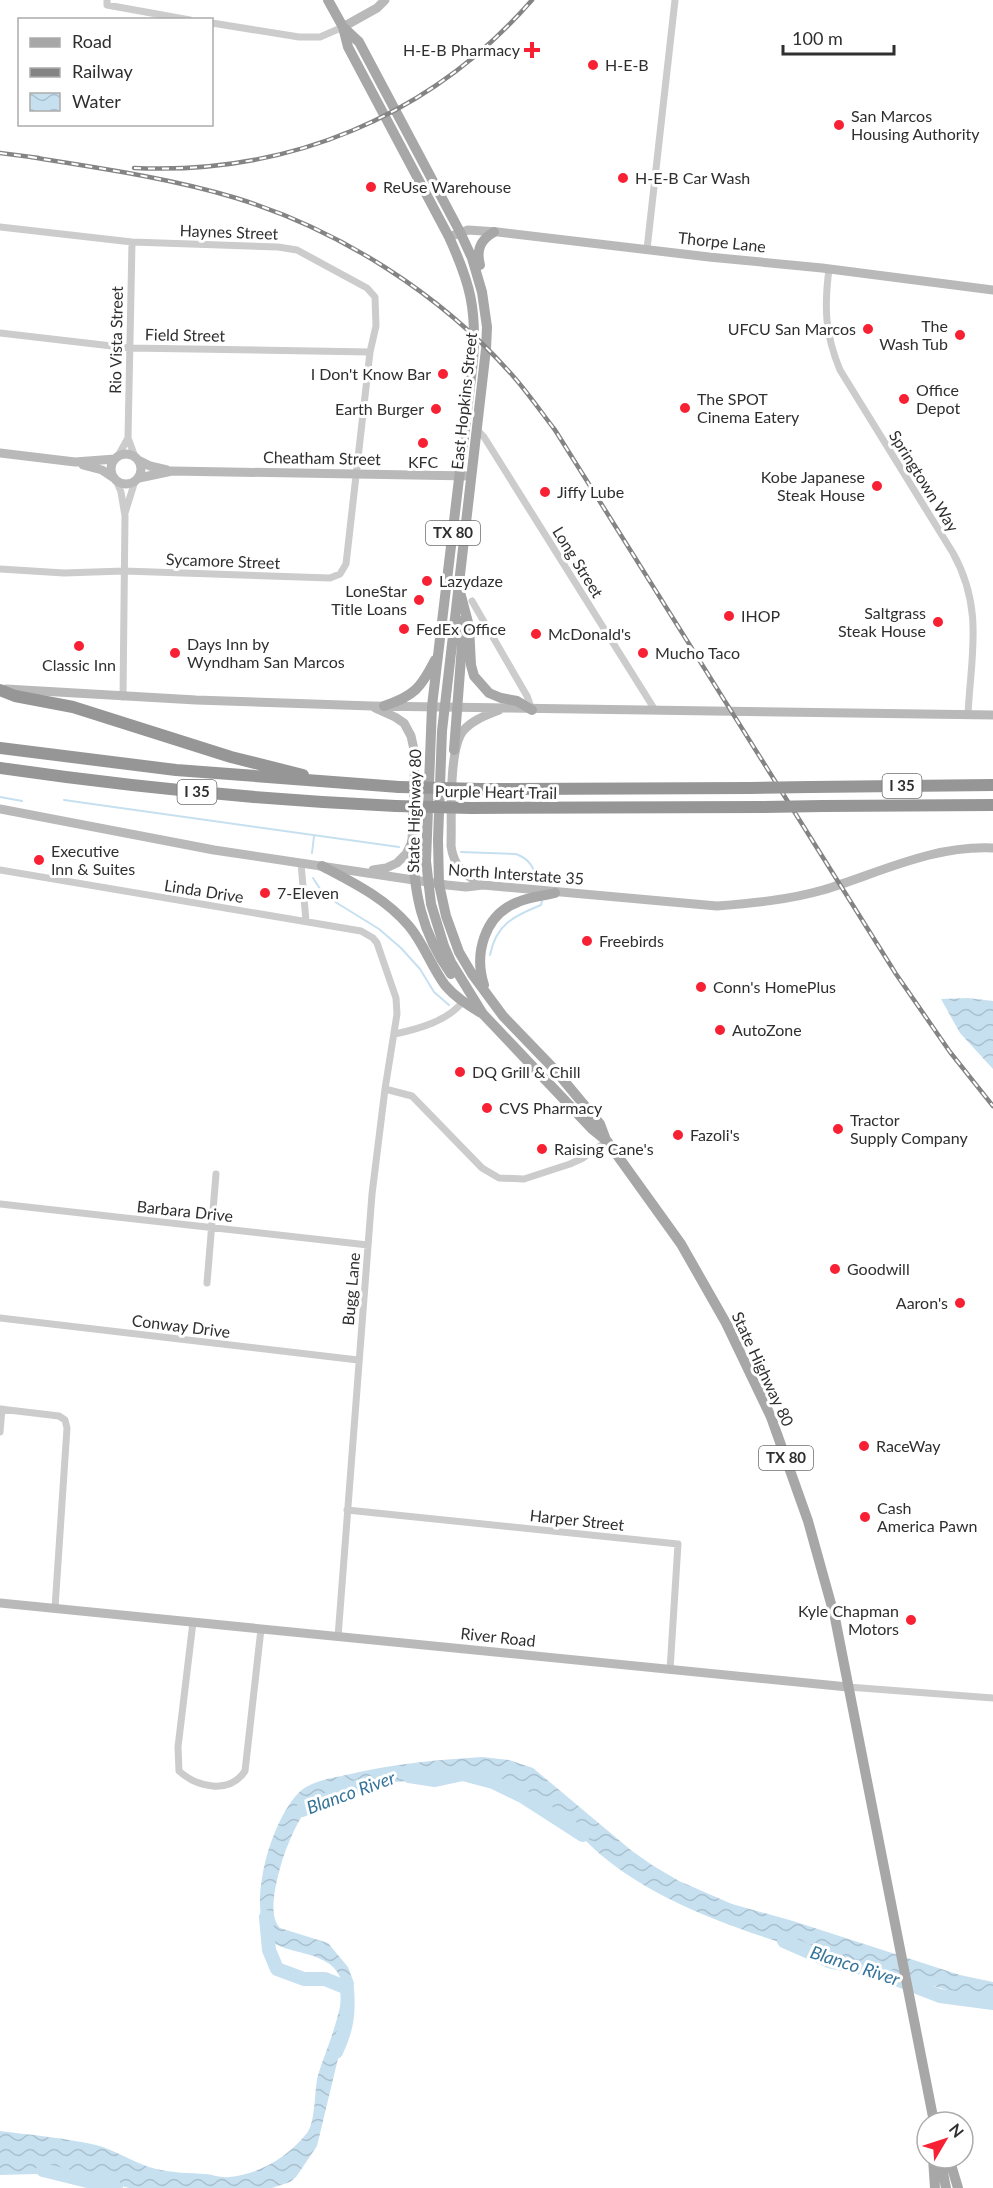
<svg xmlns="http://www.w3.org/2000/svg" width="993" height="2188" font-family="Lato,sans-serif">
	<defs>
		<pattern id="water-waves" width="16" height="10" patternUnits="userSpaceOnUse" patternTransform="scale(1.5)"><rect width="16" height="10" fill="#c6e0f0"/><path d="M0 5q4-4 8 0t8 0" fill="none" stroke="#aac0ce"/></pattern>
	</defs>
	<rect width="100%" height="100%" fill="#fff"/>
	<path fill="url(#water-waves)" d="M968 998 993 1001V1069L960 1033 941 999Z
		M482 1757 509 1760 533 1768 632 1851 652 1865 679 1881 732 1904 793 1921 960 1975 993 1982V2004C898 1973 799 1954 707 1916 670 1901 632 1881 601 1855 574 1831 550 1802 517 1787 508 1782 497 1777 487 1776 466 1773 444 1777 424 1780 389 1783 338 1783 310 1806 299 1816 288 1844 283 1858 278 1875 266 1914 280 1928L328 1943 348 1967 354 1983 349 2013 317 2146 296 2177 290 2182 272 2188H129L71 2173 0 2175V2131C32 2135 65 2138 96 2145 116 2150 135 2164 156 2169 172 2173 190 2173 206 2174 214 2175 221 2178 229 2177 260 2174 288 2157 307 2133 316 2121 314 2090 318 2075 325 2052 349 1999 340 1977 327 1947 278 1957 267 1935 256 1915 260 1884 265 1863 270 1841 286 1799 306 1787 318 1780 333 1778 346 1775 391 1764 436 1760 482 1757Z"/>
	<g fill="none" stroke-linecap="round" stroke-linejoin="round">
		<path stroke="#c6e0f0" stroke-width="2" d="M0 797 22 801
			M64 800 399 847
			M461 852 516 854C530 859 534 868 538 882
			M312 853 314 836
			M313 878 324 895 379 929 401 948 420 969 434 992 449 1005
			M490 955C496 924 514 916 541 905L542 901"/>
		<path stroke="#c6e0f0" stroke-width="14" d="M409 1776 435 1780 463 1774 493 1782 524 1797 583 1835
			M302 1810 359 1786
			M266 1917 269 1950 277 1969 304 1979H325L347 1988C349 2013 347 2029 336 2052
			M784 1941 832 1962 873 1970 940 1996 993 2003
			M43 2170 116 2188"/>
		<path stroke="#ccc" stroke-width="7" d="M107 0V5L190 20
			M212 23 299 37H320L343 27
			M0 227 132 242 278 247 297 250 367 288 375 297 376 326 370 352 346 564 340 574 330 578 124 571 64 573 0 569
			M132 242 128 438 135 457
			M647 249 675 0
			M829 269C824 307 825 334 840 370L953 553C984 609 971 655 968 714
			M0 333 129 348 370 352
			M477 430 484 437 655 710
			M118 456 128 438
			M116 480 121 492 125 516 123 697
			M125 513 135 481
			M472 601 527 696 532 710
			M301 863 306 921
			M0 870 361 931 373 938 377 943 396 998 397 1014 385 1089 372 1194 338 1637
			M395 1034C418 1029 449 1021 464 1000
			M385 1089 412 1096 482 1168 499 1178 524 1179 570 1164 583 1158 607 1141
			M0 1204 368 1245
			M207 1283 216 1174
			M0 1318 358 1360
			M0 1409 59 1416 65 1420 67 1428 55 1608
			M0 1432 2 1409
			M347 1510 678 1544 670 1670
			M193 1622 178 1747 179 1771C197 1787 229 1795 245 1771L261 1629
			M848 1687 993 1698"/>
		<path stroke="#b9b9b9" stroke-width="9" d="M343 27 377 8 385 0
			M449 237 468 230 498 232 709 257 822 268 993 290
			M0 453 75 462 115 459
			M111 469a15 15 0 1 1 30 0a15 15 0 1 1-30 0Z
			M138 460 150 466 167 470
			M83 465 102 470 114 478
			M139 478 172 471 471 476
			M6 689 196 700 372 706 993 715
			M0 809 214 850 447 885 466 887 483 885 717 906C753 903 788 900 823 890 879 873 933 845 993 848
			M373 870 386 868 397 863 406 854 412 842 415 754 411 736 404 723 395 717 375 708
			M483 885C465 875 454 868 451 846 452 820 448 750 463 731 472 720 487 715 499 710
			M0 1603 848 1687"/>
		<path stroke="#a7a7a7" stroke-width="10" d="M328 0 343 27 359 42 460 232 472 258 482 292 487 327 486 349 442 731 438 840 439 884 446 916 459 952 472 974 503 1016 555 1070 600 1124 606 1140
			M343 27 348 47 449 237C470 283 477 309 473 361L432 706 426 861 431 904 444 946 451 962 483 1014 592 1129 607 1141 681 1244 726 1323 771 1417 808 1521 835 1618 934 2122
			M480 265C476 250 480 240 494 232
			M460 592 469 626 471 665 474 676 489 693 501 698 517 701 532 710
			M384 706C414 696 421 688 435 660
			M454 750 462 645 457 619
			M412 842C414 892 421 932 451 974
			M322 866C354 883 385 898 409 926 424 944 431 966 445 985 455 997 468 1005 481 1013
			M484 985C474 954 484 915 518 902 529 897 543 896 555 893
			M933 2158 935 2188
			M940 2158 946 2188
			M949 2158 958 2188"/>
		<path stroke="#969696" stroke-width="12" d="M0 690 15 696 73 707 231 757 303 775
			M0 748 176 770 399 787
			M0 768C131 787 263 800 396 806
			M810 787 993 785
			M482 789 750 788
			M823 806 993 805
			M471 808 764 807"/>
		<g stroke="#848484" stroke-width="4.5">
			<path id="rail" d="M0 153 39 158
				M30 157C99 168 169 178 236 198 340 230 441 294 513 376 528 393 541 412 555 430L896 974 950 1052 993 1106
				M134 168C288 175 430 117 532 0"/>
		</g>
		<use href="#rail" stroke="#fff" stroke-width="2" stroke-dasharray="7" stroke-linecap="butt"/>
		<path stroke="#969696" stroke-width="12" d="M399 787 482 789
			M750 788 810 787
			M396 806 471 808
			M764 807 823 806"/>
	</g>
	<g fill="#f72133" stroke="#fff" stroke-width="2">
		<path d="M529 41h6v6h6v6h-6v6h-6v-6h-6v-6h6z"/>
		<circle cx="593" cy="65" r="6"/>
		<circle cx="839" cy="125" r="6"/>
		<circle cx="623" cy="178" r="6"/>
		<circle cx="371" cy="187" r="6"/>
		<circle cx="868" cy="329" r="6"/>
		<circle cx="960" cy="335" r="6"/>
		<circle cx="443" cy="374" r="6"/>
		<circle cx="904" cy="399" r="6"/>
		<circle cx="685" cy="408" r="6"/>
		<circle cx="436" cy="409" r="6"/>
		<circle cx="423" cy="443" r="6"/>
		<circle cx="877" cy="486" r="6"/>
		<circle cx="545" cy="492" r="6"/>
		<circle cx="427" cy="581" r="6"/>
		<circle cx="419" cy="600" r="6"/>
		<circle cx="729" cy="616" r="6"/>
		<circle cx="938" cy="622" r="6"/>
		<circle cx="404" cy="629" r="6"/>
		<circle cx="536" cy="634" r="6"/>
		<circle cx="79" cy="646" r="6"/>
		<circle cx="175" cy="653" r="6"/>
		<circle cx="643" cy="653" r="6"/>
		<circle cx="39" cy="860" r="6"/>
		<circle cx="265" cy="893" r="6"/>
		<circle cx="587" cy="941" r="6"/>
		<circle cx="701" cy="987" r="6"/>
		<circle cx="720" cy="1030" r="6"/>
		<circle cx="460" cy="1072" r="6"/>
		<circle cx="487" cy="1108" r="6"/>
		<circle cx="838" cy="1129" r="6"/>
		<circle cx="678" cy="1135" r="6"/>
		<circle cx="542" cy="1149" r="6"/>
		<circle cx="835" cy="1269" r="6"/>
		<circle cx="960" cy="1303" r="6"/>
		<circle cx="864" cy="1446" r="6"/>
		<circle cx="865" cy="1517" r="6"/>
		<circle cx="911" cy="1620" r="6"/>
	</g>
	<g text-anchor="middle" stroke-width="6" stroke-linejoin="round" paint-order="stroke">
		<g fill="#fff" stroke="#6d6d6d" stroke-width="1.5">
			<rect x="426" y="521" width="54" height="24" rx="4.5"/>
			<rect x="882.5" y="774" width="39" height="24" rx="4.5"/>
			<rect x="177.5" y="780" width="39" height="24" rx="4.5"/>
			<rect x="759" y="1446" width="54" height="24" rx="4.5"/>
		</g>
		<g font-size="15" font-weight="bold" fill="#2f2f2f">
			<text x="453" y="538">TX 80</text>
			<text x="902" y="791">I 35</text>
			<text x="197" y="797">I 35</text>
			<text x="786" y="1463">TX 80</text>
		</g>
		<g font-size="16" fill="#2f2f2f" stroke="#fff" text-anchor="start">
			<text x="520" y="56" text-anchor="end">H-E-B Pharmacy</text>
			<text x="605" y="71">H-E-B</text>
			<text x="851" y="122">San Marcos<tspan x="851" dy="18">Housing Authority</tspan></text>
			<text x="635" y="184">H-E-B Car Wash</text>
			<text x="383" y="193">ReUse Warehouse</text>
			<text x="948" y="332" text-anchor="end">The<tspan x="948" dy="18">Wash Tub</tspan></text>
			<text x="856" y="335" text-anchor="end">UFCU San Marcos</text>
			<text x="431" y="380" text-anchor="end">I Don't Know Bar</text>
			<text x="916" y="396">Office<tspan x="916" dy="18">Depot</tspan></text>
			<text x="697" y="405">The SPOT<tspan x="697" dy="18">Cinema Eatery</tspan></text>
			<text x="424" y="415" text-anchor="end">Earth Burger</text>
			<text x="423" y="468" text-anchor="middle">KFC</text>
			<text x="865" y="483" text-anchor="end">Kobe Japanese<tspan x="865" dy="18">Steak House</tspan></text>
			<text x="557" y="498">Jiffy Lube</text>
			<text x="439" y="587">Lazydaze</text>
			<text x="407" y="597" text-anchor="end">LoneStar<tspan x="407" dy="18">Title Loans</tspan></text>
			<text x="926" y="619" text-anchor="end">Saltgrass<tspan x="926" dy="18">Steak House</tspan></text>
			<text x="741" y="622">IHOP</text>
			<text x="416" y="635">FedEx Office</text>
			<text x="548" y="640">McDonald's</text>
			<text x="187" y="650">Days Inn by<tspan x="187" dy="18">Wyndham San Marcos</tspan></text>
			<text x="655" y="659">Mucho Taco</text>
			<text x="79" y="671" text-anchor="middle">Classic Inn</text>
			<text x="51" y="857">Executive<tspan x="51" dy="18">Inn &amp; Suites</tspan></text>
			<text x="277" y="899">7-Eleven</text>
			<text x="599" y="947">Freebirds</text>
			<text x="713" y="993">Conn's HomePlus</text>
			<text x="732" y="1036">AutoZone</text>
			<text x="472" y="1078">DQ Grill &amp; Chill</text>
			<text x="499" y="1114">CVS Pharmacy</text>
			<text x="850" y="1126">Tractor<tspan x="850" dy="18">Supply Company</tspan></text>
			<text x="690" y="1141">Fazoli's</text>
			<text x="554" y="1155">Raising Cane's</text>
			<text x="847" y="1275">Goodwill</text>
			<text x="948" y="1309" text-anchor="end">Aaron's</text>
			<text x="876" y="1452">RaceWay</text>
			<text x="877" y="1514">Cash<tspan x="877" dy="18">America Pawn</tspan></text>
			<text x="899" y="1617" text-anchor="end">Kyle Chapman<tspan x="899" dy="18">Motors</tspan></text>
		</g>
		<g font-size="16" fill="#2f2f2f" stroke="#fff">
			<text transform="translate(229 232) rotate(2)" y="6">Haynes Street</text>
			<text transform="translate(722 242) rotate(6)" y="6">Thorpe Lane</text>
			<text transform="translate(185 335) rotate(1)" y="6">Field Street</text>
			<text transform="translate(116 340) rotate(-89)" y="6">Rio Vista Street</text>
			<text transform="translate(464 401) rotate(-84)" y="6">East Hopkins Street</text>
			<text transform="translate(322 458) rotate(1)" y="6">Cheatham Street</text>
			<text transform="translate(924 481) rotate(58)" y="6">Springtown Way</text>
			<text transform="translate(223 561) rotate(2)" y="6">Sycamore Street</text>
			<text transform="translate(578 562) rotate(58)" y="6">Long Street</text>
			<text transform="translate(496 792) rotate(1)" y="6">Purple Heart Trail</text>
			<text transform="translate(414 811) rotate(-89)" y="6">State Highway 80</text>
			<text transform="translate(516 874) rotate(4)" y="6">North Interstate 35</text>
			<text transform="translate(204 891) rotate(9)" y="6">Linda Drive</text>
			<text transform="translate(185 1211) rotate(6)" y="6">Barbara Drive</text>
			<text transform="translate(351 1289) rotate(-85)" y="6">Bugg Lane</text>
			<text transform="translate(181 1326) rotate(7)" y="6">Conway Drive</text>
			<text transform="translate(763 1369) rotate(65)" y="6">State Highway 80</text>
			<text transform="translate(577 1520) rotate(6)" y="6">Harper Street</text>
			<text transform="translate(498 1637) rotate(6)" y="6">River Road</text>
		</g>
		<g font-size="18" font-style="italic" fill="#35749a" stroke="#fff">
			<text transform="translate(351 1793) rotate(-20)" y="6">Blanco River</text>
			<text transform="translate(855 1966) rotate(18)" y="6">Blanco River</text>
		</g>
	</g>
	<rect x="18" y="18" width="195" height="108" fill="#ffffff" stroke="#acacac" stroke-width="1.5"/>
	<rect x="30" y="38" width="30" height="9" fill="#a7a7a7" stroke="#acacac" stroke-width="1.5"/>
	<text x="72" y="48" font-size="18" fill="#2f2f2f">Road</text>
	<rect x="30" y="68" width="30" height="9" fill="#848484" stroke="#acacac" stroke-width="1.5"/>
	<text x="72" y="78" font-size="18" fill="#2f2f2f">Railway</text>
	<rect x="30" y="93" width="30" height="18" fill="url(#water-waves)" stroke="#acacac" stroke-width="1.5"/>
	<text x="72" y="108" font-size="18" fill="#2f2f2f">Water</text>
	<g transform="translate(945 2140) rotate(51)"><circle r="28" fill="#ffffff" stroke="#acacac" stroke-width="1.5"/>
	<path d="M0-4.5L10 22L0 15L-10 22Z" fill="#f72133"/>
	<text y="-9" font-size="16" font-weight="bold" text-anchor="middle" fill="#2f2f2f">N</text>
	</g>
	<path d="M783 45v9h111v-9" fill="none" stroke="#2f2f2f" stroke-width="3"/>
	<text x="792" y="45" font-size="18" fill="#2f2f2f" stroke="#ffffff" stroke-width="4.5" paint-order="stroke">100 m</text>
</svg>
